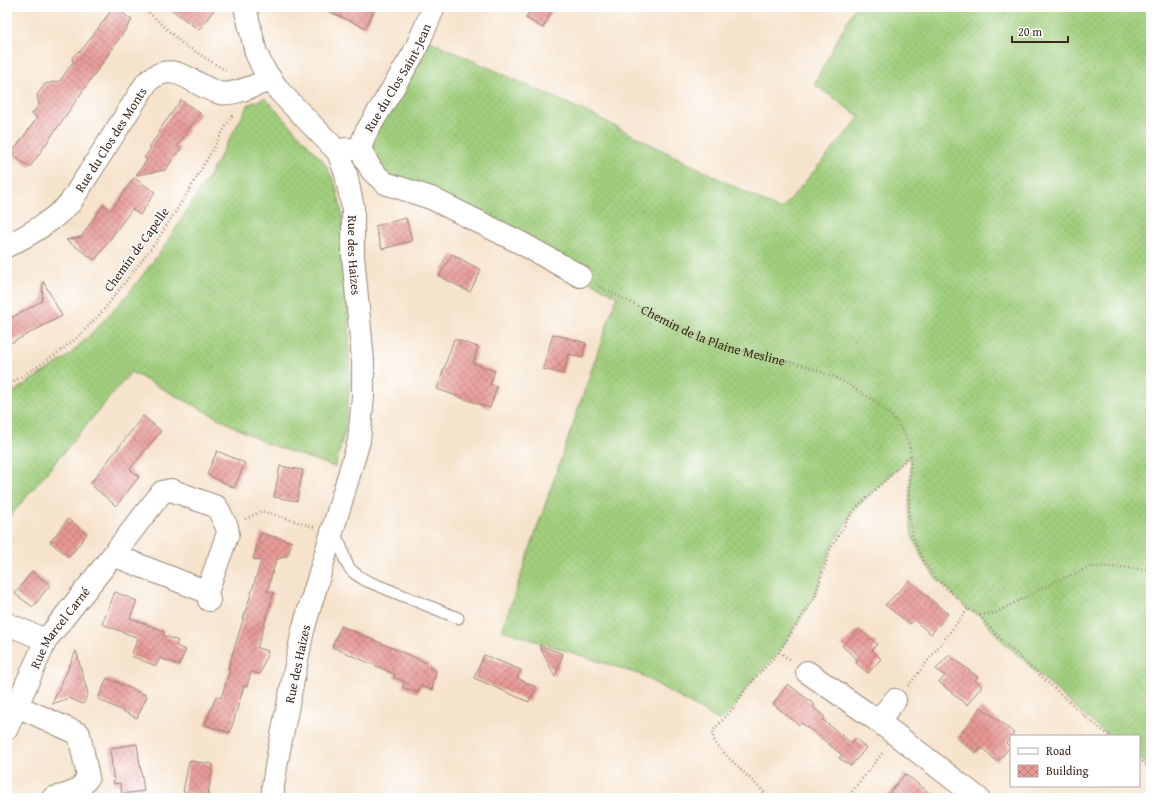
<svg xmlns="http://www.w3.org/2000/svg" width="1158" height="805" font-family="'Gentium Book Plus',serif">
	<defs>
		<pattern id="grass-dots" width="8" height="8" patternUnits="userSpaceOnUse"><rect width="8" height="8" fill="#a0ce7d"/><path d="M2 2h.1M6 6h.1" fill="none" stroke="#8bb16c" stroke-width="1.8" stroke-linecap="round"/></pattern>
		<pattern id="building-cross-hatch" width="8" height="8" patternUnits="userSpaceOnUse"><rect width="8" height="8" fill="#e79895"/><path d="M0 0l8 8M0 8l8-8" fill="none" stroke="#bc7c79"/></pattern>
	</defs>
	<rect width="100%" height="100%" fill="#fff"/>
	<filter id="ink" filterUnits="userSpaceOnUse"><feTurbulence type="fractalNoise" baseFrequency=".025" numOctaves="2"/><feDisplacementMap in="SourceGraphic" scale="8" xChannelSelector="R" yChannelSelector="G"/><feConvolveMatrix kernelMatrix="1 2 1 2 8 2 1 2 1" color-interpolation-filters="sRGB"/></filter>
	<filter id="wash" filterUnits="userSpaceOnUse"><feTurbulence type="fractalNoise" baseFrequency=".012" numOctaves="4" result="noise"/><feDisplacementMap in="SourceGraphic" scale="16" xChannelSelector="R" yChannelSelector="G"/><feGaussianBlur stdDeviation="0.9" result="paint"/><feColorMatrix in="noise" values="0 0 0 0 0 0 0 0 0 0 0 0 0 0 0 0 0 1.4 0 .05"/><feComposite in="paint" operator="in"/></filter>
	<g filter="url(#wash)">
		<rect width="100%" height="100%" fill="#f6e3cc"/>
		<path fill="url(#grass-dots)" stroke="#6e7c4e" d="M855 7H1151V769L1139 759V736H1110L1087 718 1001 640 979 615 968 609 935 577 924 562 912 536 909 512 911 456 853 511 830 550 815 596 779 652 747 687 736 705 720 721 641 675 502 630 617 296 580 276 385 183 365 134 421 37 593 115 781 210 860 117 814 84Z
			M265 98 324 162 336 186 342 213 349 326 350 383 345 430 335 467 265 443 131 372 7 520V396L67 357 94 331 129 293 161 251 209 176 249 104Z"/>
		<g id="blocks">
			<path fill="url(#building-cross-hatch)" d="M114 7 132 20 30 167 11 154 37 118 32 114 39 105 37 95 45 84 60 81 73 62 72 58 77 52 81 51Z
				M168 7H216L199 30Z
				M318 7H375L366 28Z
				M533 7H554L543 28 526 18Z
				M181 100 200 113 177 146 181 149 165 170 136 175 147 160 144 158 151 148 149 147 159 133 158 132Z
				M134 178 155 192 140 215 132 209 95 260 66 240 81 237 104 204 111 210Z
				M406 218 412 241 382 249 375 226Z
				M452 254 481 270 470 292 439 276Z
				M43 281 62 316 7 345V320L42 301Z
				M553 334 586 343 582 358 569 354 563 374 543 369Z
				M454 339 478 347 473 363 495 371 490 384 497 387 490 408 437 389Z
				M143 416 161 431 130 469 139 477 116 506 90 484Z
				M217 451 245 463 234 488 207 474Z
				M280 466 303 470 297 501 274 497Z
				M68 519 87 534 69 557 50 542Z
				M261 533 292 542 288 555 276 560 267 591 274 593 257 648 268 651 260 674 251 672 247 686H244L230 733 205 725 216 696 221 698 230 669H228L261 561 253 559Z
				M32 571 50 585 33 607 15 594Z
				M909 581 948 614 931 634 914 620 910 624 885 605Z
				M115 592 137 601 130 618 164 631 163 635 178 641 176 646 186 650 179 665 160 658 156 666 131 656 138 638 102 624Z
				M341 626 430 664 429 667 436 671 432 690 421 686 418 693 402 687 405 682 394 677 395 674 332 647Z
				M859 629 877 644 872 650 881 659 868 673 856 663 858 660 842 646Z
				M539 645 563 654 555 677Z
				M76 651 88 694 83 704 69 698 52 704Z
				M484 655 521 670 517 678 536 687 529 702 474 678Z
				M949 655 978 677 975 680 982 686 967 705 939 682 945 676 936 669Z
				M107 678 147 696 137 718 98 699Z
				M788 684 815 705 813 707 825 717 823 720 851 743 855 738 866 748 851 766 839 758 842 755 814 732 801 723 799 725 773 704Z
				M981 707 1014 733 1006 743 1010 747 997 762 982 747 976 753 957 738Z
				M137 744 144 791 122 794 120 783 114 784 110 748Z
				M189 761 213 764 208 795 183 792Z
				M905 774 936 798H885Z"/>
		</g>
	</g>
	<g filter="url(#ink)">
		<use href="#blocks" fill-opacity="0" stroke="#988675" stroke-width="1"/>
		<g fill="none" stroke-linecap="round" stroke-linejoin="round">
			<g stroke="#988675" stroke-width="13">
				<path id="service" d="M331 532C345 546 340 551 348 566 352 573 360 577 367 581L458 618"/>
			</g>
			<g stroke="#988675" stroke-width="24">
				<g id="minor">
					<path id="s2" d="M245 7 256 53 263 68 280 92 338 152 346 174 353 208V256L363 360V396L359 441 303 630 278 755 273 786V798"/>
					<path id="s3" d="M360 149 365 134 414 53 434 7"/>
					<path d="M338 152 345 149H360L372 171 385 183 431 198 521 243 580 276"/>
					<path id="s4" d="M7 246C31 234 51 222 70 203L147 82C174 57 194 87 220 93 233 96 257 84 271 80"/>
					<path d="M113 555 162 492 171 490 217 507 227 527 228 533 207 592"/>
					<path d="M7 624 46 640"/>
					<path d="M807 672 878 721 978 798"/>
					<path d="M17 706 79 734 88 777C80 792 69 795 53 798"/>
					<path d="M878 721 895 700"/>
					<path id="s5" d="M7 728 46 640 113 555 207 592 209 600"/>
				</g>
			</g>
			<g stroke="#988675" stroke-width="2.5" stroke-dasharray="1 3" stroke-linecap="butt">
				<path d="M143 7 183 44 228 72"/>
				<path id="s1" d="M598 286 694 334 729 347 806 366 843 381 873 400 890 414 901 428 909 444 911 455 909 512 912 536 924 562 935 577 968 609 979 615 1001 640 1087 718 1110 736"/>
				<path d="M7 386 55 355 79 336 102 312 156 242 190 189 233 114"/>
				<path d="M245 519 262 511 314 527"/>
				<path d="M980 615 995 613 1059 580 1090 567H1119L1151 570"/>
				<path d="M779 652 792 661"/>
				<path d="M908 686 968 609"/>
				<path d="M1139 759 1151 769"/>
				<path d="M770 798 717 746 713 738V731L736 705 747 687 779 652 815 596 830 550 853 511 910 456"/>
				<path d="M847 798 884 751"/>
			</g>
			<use href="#service" stroke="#fff" stroke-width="11"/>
			<use href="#minor" stroke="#fff" stroke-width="22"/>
		</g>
	</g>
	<g text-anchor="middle" stroke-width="3" stroke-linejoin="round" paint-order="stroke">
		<g font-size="13" fill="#3b2a1e" stroke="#fff">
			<text dy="5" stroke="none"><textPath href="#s3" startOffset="81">Rue du Clos Saint-Jean</textPath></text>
			<text dy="5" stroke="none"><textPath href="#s4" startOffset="152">Rue du Clos des Monts</textPath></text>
			<text transform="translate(136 249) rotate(-54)" y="5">Chemin de Capelle</text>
			<text dy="5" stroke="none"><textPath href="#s2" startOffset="282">Rue des Haizes</textPath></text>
			<text dy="5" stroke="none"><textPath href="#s1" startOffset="126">Chemin de la Plaine Mesline</textPath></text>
			<text dy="5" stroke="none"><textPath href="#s5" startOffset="114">Rue Marcel Carné</textPath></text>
			<text transform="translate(297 664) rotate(-78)" y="5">Rue des Haizes</text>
		</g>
	</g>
	<rect width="1158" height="805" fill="none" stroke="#fff" stroke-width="24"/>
	<rect x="1010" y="735" width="130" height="52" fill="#ffffff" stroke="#b1aaa5"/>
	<rect x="1018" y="748" width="20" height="6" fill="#ffffff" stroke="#b1aaa5"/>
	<text x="1046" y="755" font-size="12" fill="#3b2a1e">Road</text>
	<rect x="1018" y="765" width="20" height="12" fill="url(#building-cross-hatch)" stroke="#b1aaa5"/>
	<text x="1046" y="775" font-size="12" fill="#3b2a1e">Building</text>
	<path d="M1012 36v6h56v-6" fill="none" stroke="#3b2a1e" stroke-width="2"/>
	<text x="1018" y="36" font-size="12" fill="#3b2a1e" stroke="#ffffff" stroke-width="3" paint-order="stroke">20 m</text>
</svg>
